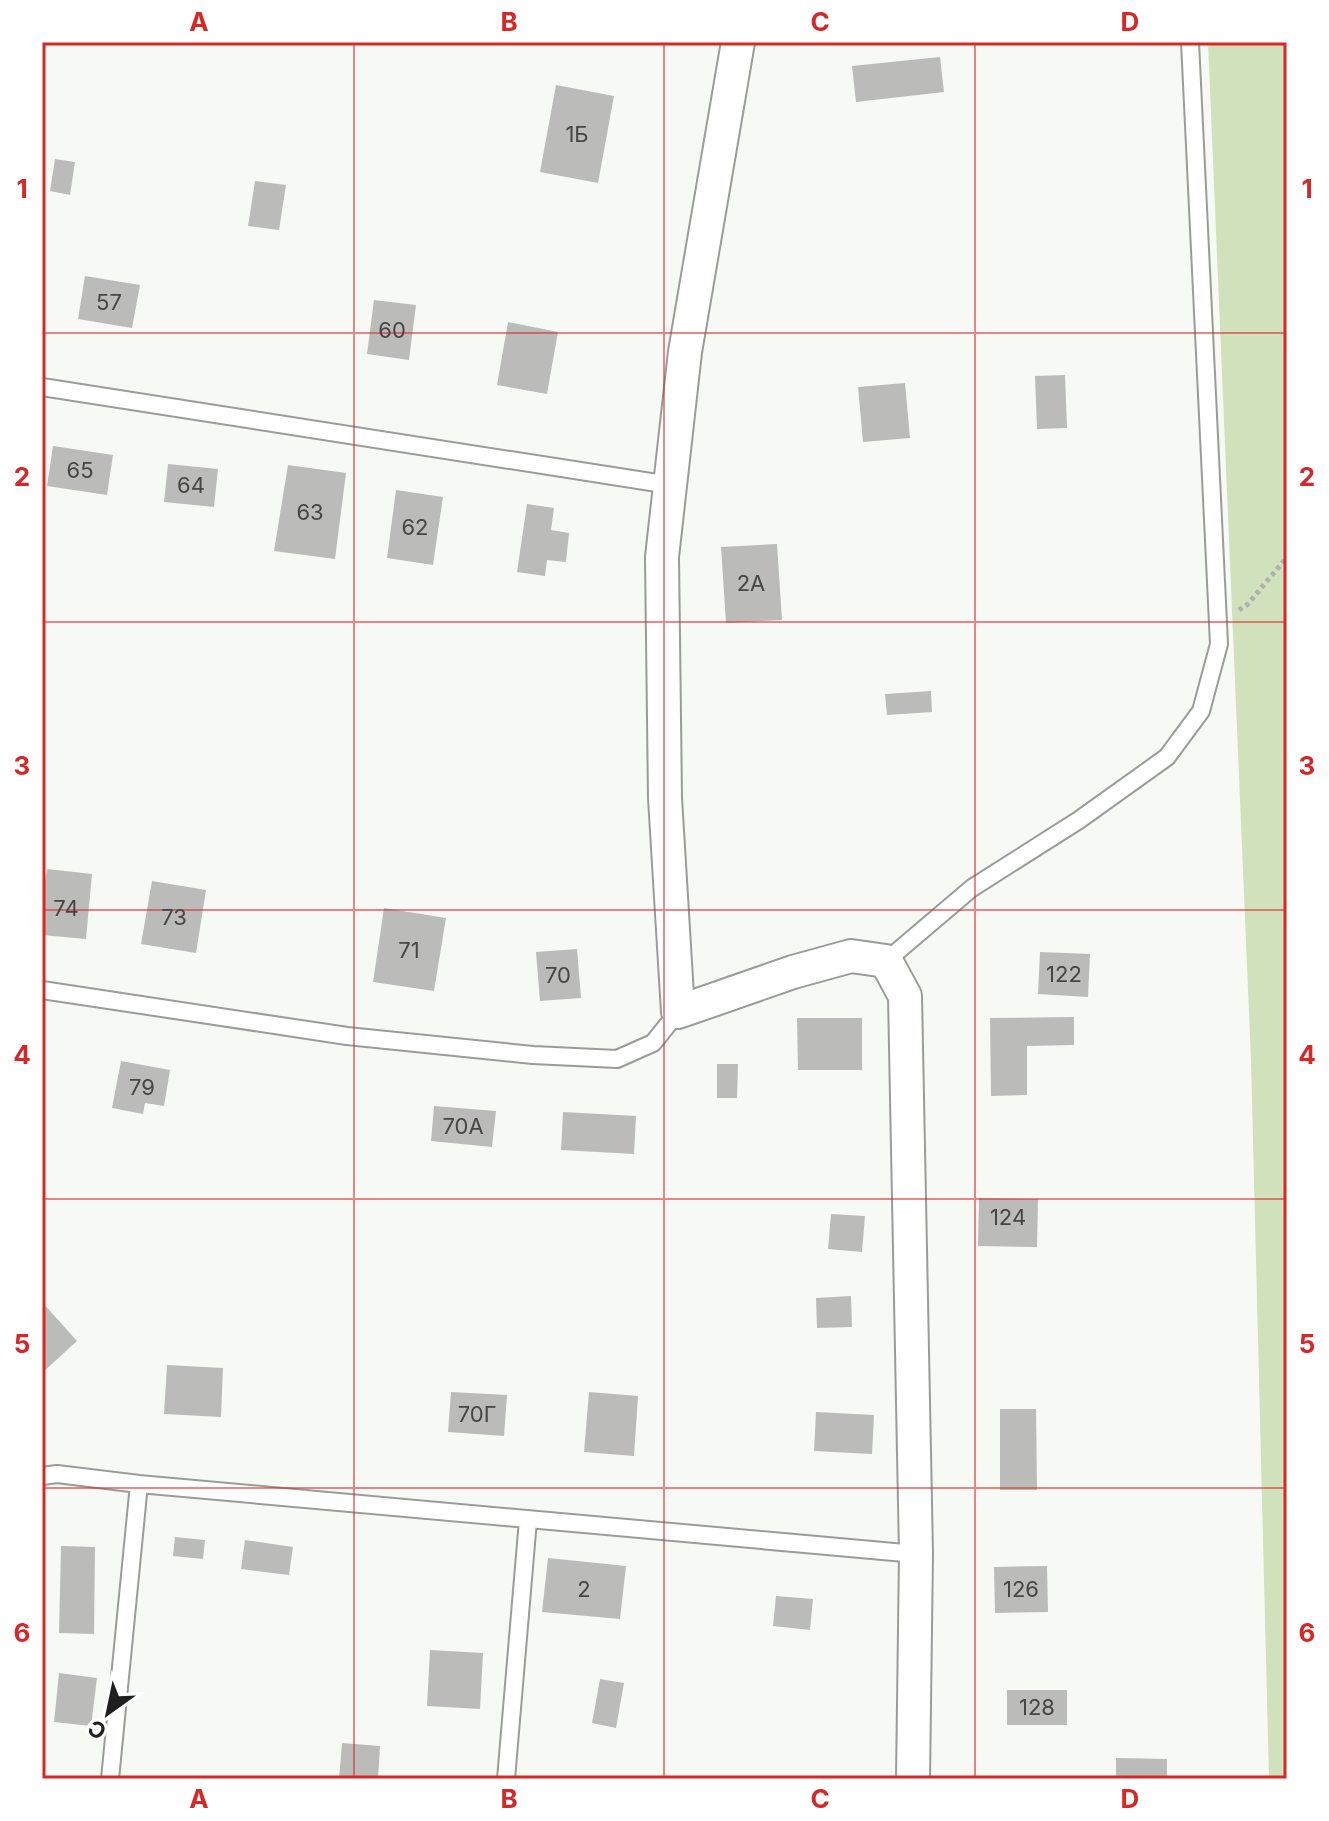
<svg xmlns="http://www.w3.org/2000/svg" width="1329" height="1821" font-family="Inter,sans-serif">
	<rect width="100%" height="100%" fill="#f7f9f5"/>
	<path fill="#d0e1bb" d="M1208 42H1287V1779H1269L1251 1060Z"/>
	<path fill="#bbbcb9" d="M940 57 944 92 856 102 852 66Z
		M556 85 614 96 598 183 540 172Z
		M55 159 75 162 70 195 50 191Z
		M255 181 286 185 279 230 248 226Z
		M85 276 140 285 132 328 78 319Z
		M374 300 416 305 409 360 367 354Z
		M508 322 558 332 547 394 497 385Z
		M1065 375 1067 428 1037 429 1035 376Z
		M905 383 910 438 863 442 858 387Z
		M53 446 113 455 107 495 47 486Z
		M168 464 218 469 214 507 164 502Z
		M288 465 346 473 335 559 274 551Z
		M396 490 443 497 433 565 387 558Z
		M527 504 554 508 551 530 569 533 566 562 547 560 545 576 517 572Z
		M777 544 782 620 726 623 721 547Z
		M931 691 932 712 887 715 885 694Z
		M47 869 92 874 86 939 42 935V881H45Z
		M152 881 206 890 196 953 141 944Z
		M384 908 446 918 434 991 373 982Z
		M577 949 581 998 540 1001 536 952Z
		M1040 952 1090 954 1088 997 1038 994Z
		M1074 1017V1045L1027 1046V1095L991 1096 990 1018Z
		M797 1018H862V1070H798Z
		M121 1061 170 1070 164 1106 145 1103 143 1114 112 1108Z
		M717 1064H738L737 1098H717Z
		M434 1106 496 1111 492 1147 431 1141Z
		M563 1112 636 1116 634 1154 561 1150Z
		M979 1198 1038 1199 1037 1247 978 1246Z
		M831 1214 865 1216 862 1252 828 1249Z
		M851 1296 852 1327 817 1328 816 1298Z
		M42 1302 77 1341 42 1373Z
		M167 1365 223 1368 221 1417 164 1414Z
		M451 1392 507 1395 504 1436 448 1432Z
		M589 1392 638 1396 634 1456 584 1452Z
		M1000 1409H1036L1037 1490H1000Z
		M816 1412 874 1415 872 1454 814 1451Z
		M175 1537 205 1540 203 1559 173 1556Z
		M245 1540 293 1547 289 1575 241 1569Z
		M61 1546 95 1547 94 1634 59 1633Z
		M548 1558 626 1566 620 1619 542 1612Z
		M1047 1566 1048 1612 995 1613 994 1567Z
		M776 1596 813 1599 810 1630 773 1626Z
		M430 1650 483 1653 480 1709 427 1706Z
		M59 1673 97 1678 91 1726 54 1722Z
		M600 1679 624 1683 616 1728 592 1723Z
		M1007 1690H1067V1725H1007Z
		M342 1743 380 1746 378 1779H339Z
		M1116 1758 1167 1759V1777L1116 1776Z"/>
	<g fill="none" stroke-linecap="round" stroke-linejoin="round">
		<g stroke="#9a9c98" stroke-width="20">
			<path id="service" d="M42 387 670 485
				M886 961 972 888 1079 820 1167 757 1201 711 1219 644 1190 42
				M42 990 347 1036 533 1055 617 1059 653 1043 678 1012
				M42 1476 57 1474 139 1484 916 1554
				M110 1779 139 1484
				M506 1779 528 1520"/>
		</g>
		<g stroke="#9a9c98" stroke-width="36">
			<path id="minor" d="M738 42 685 352 662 557 665 798 678 1012 793 972 851 956 886 961 905 996 916 1554 913 1779"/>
		</g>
		<path stroke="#afb1ae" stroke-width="5" stroke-dasharray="4 4" stroke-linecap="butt" d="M1239 610 1248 604 1287 557"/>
		<use href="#service" stroke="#fff" stroke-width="16"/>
		<use href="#minor" stroke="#fff" stroke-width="32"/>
	</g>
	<path fill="none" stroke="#d62828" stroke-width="2" stroke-opacity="0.55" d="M354 42V1779M664 42V1779M975 42V1779M42 333H1287M42 622H1287M42 910H1287M42 1199H1287M42 1488H1287"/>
	<g text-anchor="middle" stroke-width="6" stroke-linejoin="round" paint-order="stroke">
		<g font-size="22" fill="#454645">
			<text x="577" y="142">1Б</text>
			<text x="109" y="310">57</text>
			<text x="392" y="338">60</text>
			<text x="80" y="478">65</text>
			<text x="191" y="493">64</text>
			<text x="310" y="520">63</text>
			<text x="415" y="535">62</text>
			<text x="751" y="591">2А</text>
			<text x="66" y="916">74</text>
			<text x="174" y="925">73</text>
			<text x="409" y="958">71</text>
			<text x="1064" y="982">122</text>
			<text x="558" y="983">70</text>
			<text x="142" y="1095">79</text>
			<text x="463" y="1134">70А</text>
			<text x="1008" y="1225">124</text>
			<text x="477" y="1422">70Г</text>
			<text x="584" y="1597">2</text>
			<text x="1021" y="1597">126</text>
			<text x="1037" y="1715">128</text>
		</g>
	</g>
	<rect width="1329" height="1821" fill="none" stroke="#ffffff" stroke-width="88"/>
	<g transform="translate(108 1713) rotate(213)" stroke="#ffffff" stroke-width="6" paint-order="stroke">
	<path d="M0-6L14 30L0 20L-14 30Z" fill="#1e1f1e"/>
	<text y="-12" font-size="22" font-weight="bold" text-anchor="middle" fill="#1e1f1e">С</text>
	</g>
	<rect x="44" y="44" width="1241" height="1733" fill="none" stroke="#d62828" stroke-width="3"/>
	<g font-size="26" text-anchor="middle" font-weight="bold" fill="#d62828">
		<text x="199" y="31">A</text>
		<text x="509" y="31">B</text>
		<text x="820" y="31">C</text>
		<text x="1130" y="31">D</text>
		<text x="22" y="198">1</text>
		<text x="1307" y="198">1</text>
		<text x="22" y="486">2</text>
		<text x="1307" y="486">2</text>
		<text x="22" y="775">3</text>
		<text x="1307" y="775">3</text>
		<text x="22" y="1064">4</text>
		<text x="1307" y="1064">4</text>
		<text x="22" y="1353">5</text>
		<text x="1307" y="1353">5</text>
		<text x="22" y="1642">6</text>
		<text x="1307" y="1642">6</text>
		<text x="199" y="1808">A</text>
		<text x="509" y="1808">B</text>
		<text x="820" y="1808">C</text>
		<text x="1130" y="1808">D</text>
	</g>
</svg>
